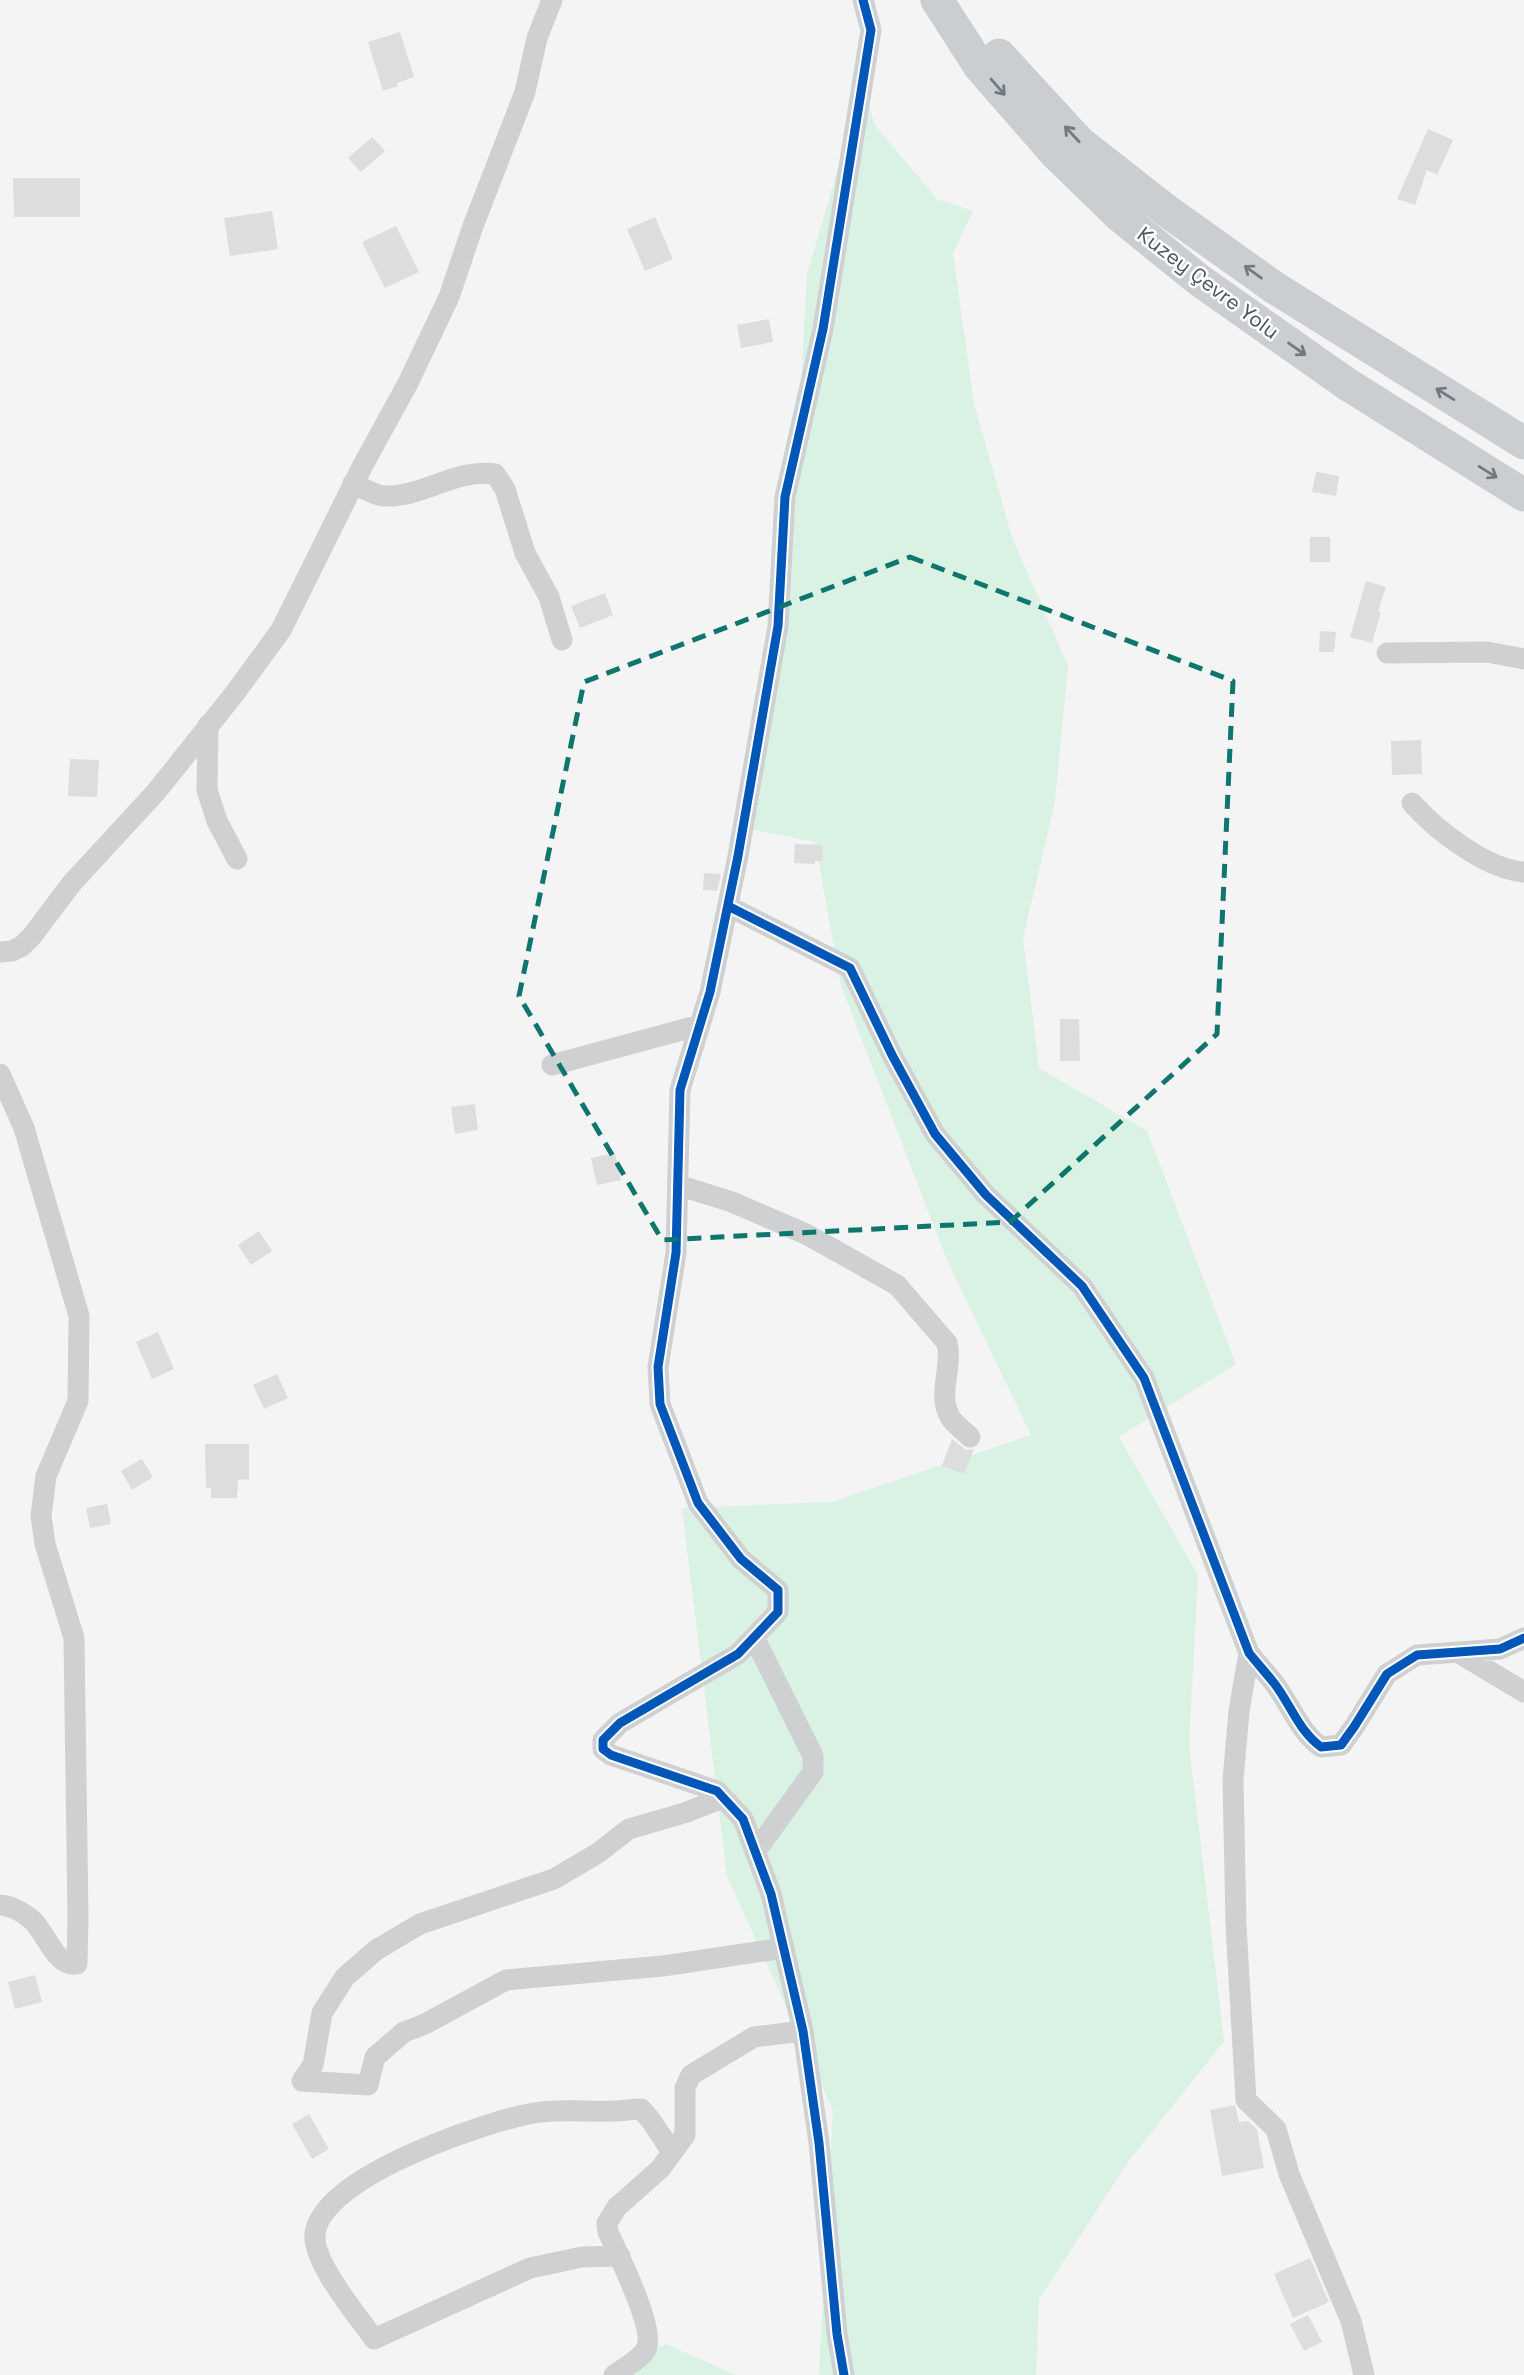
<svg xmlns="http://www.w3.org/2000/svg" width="1524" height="2375" font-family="'Space Grotesk',sans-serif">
	<rect width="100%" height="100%" fill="#f4f4f4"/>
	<path fill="#d9f2e3" d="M863 83 874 124 937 199 973 211 953 253 974 404 1012 537 1068 666 1055 802 1023 938 1039 1068 1147 1131 1236 1364 1119 1437 1198 1575 1189 1745 1224 2041 1129 2161 1039 2299 1036 2375H819L833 2110 727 1876 682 1508 832 1502 1031 1435 947 1260 841 986 815 842 751 829 790 603 807 274Z
		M666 2344 736 2375H610Z"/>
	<path fill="#ddddde" d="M400 32 414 77 397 83 398 86 383 91 368 42Z
		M1428 129 1453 140 1437 175 1427 170 1415 205 1397 199Z
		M372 137 385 151 361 172 348 158Z
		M13 178H80V217H14Z
		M272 211 278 249 230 256 224 218Z
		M655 217 673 259 645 271 627 229Z
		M396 226 419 272 385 288 362 242Z
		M769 319 773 342 741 348 737 325Z
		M1316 472 1339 476 1336 496 1312 492Z
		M1310 537H1330V562H1310Z
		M1366 581 1386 587 1378 611 1381 612 1372 643 1350 637Z
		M605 593 613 615 580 628 571 606Z
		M1320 631 1336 632 1334 652H1319Z
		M1421 740 1422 774 1392 775 1391 741Z
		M70 759 99 760 97 797 68 796Z
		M795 844 823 845 822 861H815V864L794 863Z
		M704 873 721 874 717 891 703 890Z
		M1060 1019H1079L1080 1061H1060Z
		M475 1104 478 1130 455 1134 451 1107Z
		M615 1153 621 1180 597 1185 591 1158Z
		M259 1231 272 1251 251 1265 238 1245Z
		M158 1332 174 1369 152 1379 136 1342Z
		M277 1374 288 1398 264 1409 253 1385Z
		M952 1439 966 1450 974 1449 964 1474 942 1466Z
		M205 1444H249V1479L238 1480 237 1498H211V1488H206Z
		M142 1459 153 1477 132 1490 121 1471Z
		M107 1504 111 1524 90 1528 86 1508Z
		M35 1975 42 2002 15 2009 8 1982Z
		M1235 2105 1239 2122 1248 2121 1257 2129 1264 2168 1222 2176 1210 2110Z
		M309 2114 329 2149 312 2159 292 2124Z
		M1310 2258 1329 2302 1293 2318 1274 2274Z
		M1308 2315 1322 2342 1304 2351 1290 2324Z"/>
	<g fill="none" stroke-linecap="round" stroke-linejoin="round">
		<path stroke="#ced0d2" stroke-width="21" d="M353 483C362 488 374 495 384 496 422 498 456 468 495 474L505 489 525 553 549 597 562 640
			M1387 653 1487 652 1524 659
			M208 725 207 790 217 821 237 859
			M1412 803C1437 831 1486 869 1524 872
			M728 906 850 968 892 1055 935 1134 986 1195 1082 1286 1144 1378 1249 1653C1257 1663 1266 1673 1274 1683 1291 1705 1298 1730 1321 1747L1341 1745 1354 1727 1387 1674 1417 1655 1500 1649 1524 1638
			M0 952 12 951 22 946 32 936 72 883 156 792 235 693 281 630 363 465 408 383 449 297 473 226 525 92 537 38 552 0
			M552 1065 700 1025
			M0 1074 24 1128 79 1316 78 1401 46 1476 41 1516 45 1544 74 1638 78 1918 77 1964C55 1968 46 1931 31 1919 23 1912 11 1906 0 1905
			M678 1185 732 1202 806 1234 897 1285 947 1343C953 1366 937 1395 950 1417 954 1424 964 1431 970 1437
			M754 1637 813 1756V1772L755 1852
			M1249 1653 1239 1711 1233 1780 1236 1925 1246 2100 1276 2129 1289 2174 1351 2321 1364 2375
			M1459 1653 1524 1692
			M302 2081 313 2065 322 2013 345 1977 376 1950 420 1924 554 1879 598 1853 629 1829 684 1813 723 1798
			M302 2081 368 2085 375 2057 404 2032 425 2024 506 1980 663 1966 784 1948
			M620 2256 582 2257 530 2268 374 2339C358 2316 312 2262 315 2234 321 2178 475 2126 524 2115 554 2108 584 2112 614 2111 623 2111 632 2109 641 2109L650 2119 672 2152
			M614 2375C624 2368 638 2361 645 2351 658 2333 617 2252 608 2232L607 2223 617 2207 660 2169 685 2135V2088L691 2075 754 2037 803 2031
			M844 2375 837 2334 819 2143 803 2031 771 1894 743 1819 717 1791 611 1755 603 1749V1740L620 1723 738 1654 778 1612V1590L741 1559 698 1503 660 1404 658 1367 676 1253 680 1090 710 992 738 856 778 626 785 497 823 329 871 30 863 0"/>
		<path stroke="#caced1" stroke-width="33" d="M937 0 980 67 1056 154 1120 216 1199 280 1347 384 1524 495
			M999 55 1079 142 1167 211 1275 288 1524 443"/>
		<g stroke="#fff" stroke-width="13">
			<path id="cycleway" d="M728 906 850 968 892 1055 935 1134 986 1195 1082 1286 1144 1378 1249 1653C1257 1663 1266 1673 1274 1683 1291 1705 1298 1730 1321 1747L1341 1745 1354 1727 1387 1674 1417 1655 1500 1649 1524 1638
				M844 2375 837 2334 819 2143 803 2031 771 1894 743 1819 717 1791 611 1755 603 1749V1740L620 1723 738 1654 778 1612V1590L741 1559 698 1503 660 1404 658 1367 676 1253 680 1090 710 992 738 856 778 626 785 497 823 329 871 30 863 0"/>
		</g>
		<use href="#cycleway" stroke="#0057b8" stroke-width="9"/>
	</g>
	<defs><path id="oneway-shaft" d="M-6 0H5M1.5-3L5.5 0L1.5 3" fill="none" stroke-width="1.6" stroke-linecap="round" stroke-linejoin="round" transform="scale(1.75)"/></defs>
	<g stroke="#707a83">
		<use href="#oneway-shaft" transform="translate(998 87) rotate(49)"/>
		<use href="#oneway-shaft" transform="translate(1072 134) rotate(-133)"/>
		<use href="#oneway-shaft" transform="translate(1253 272) rotate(-144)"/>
		<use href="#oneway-shaft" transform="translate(1297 349) rotate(35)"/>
		<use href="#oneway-shaft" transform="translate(1445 394) rotate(-148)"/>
		<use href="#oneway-shaft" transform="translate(1488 472) rotate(32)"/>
	</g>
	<path fill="none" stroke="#0f766e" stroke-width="5" stroke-dasharray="14 9" stroke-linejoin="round" d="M910 557 1233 681 1217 1034 1010 1222 662 1240 519 996 584 682Z"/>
	<g text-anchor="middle" stroke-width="5" stroke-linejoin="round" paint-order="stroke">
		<g font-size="21" fill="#4a5661" stroke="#fff">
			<text transform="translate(1208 283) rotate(37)" y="7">Kuzey Çevre Yolu</text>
		</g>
	</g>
</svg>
